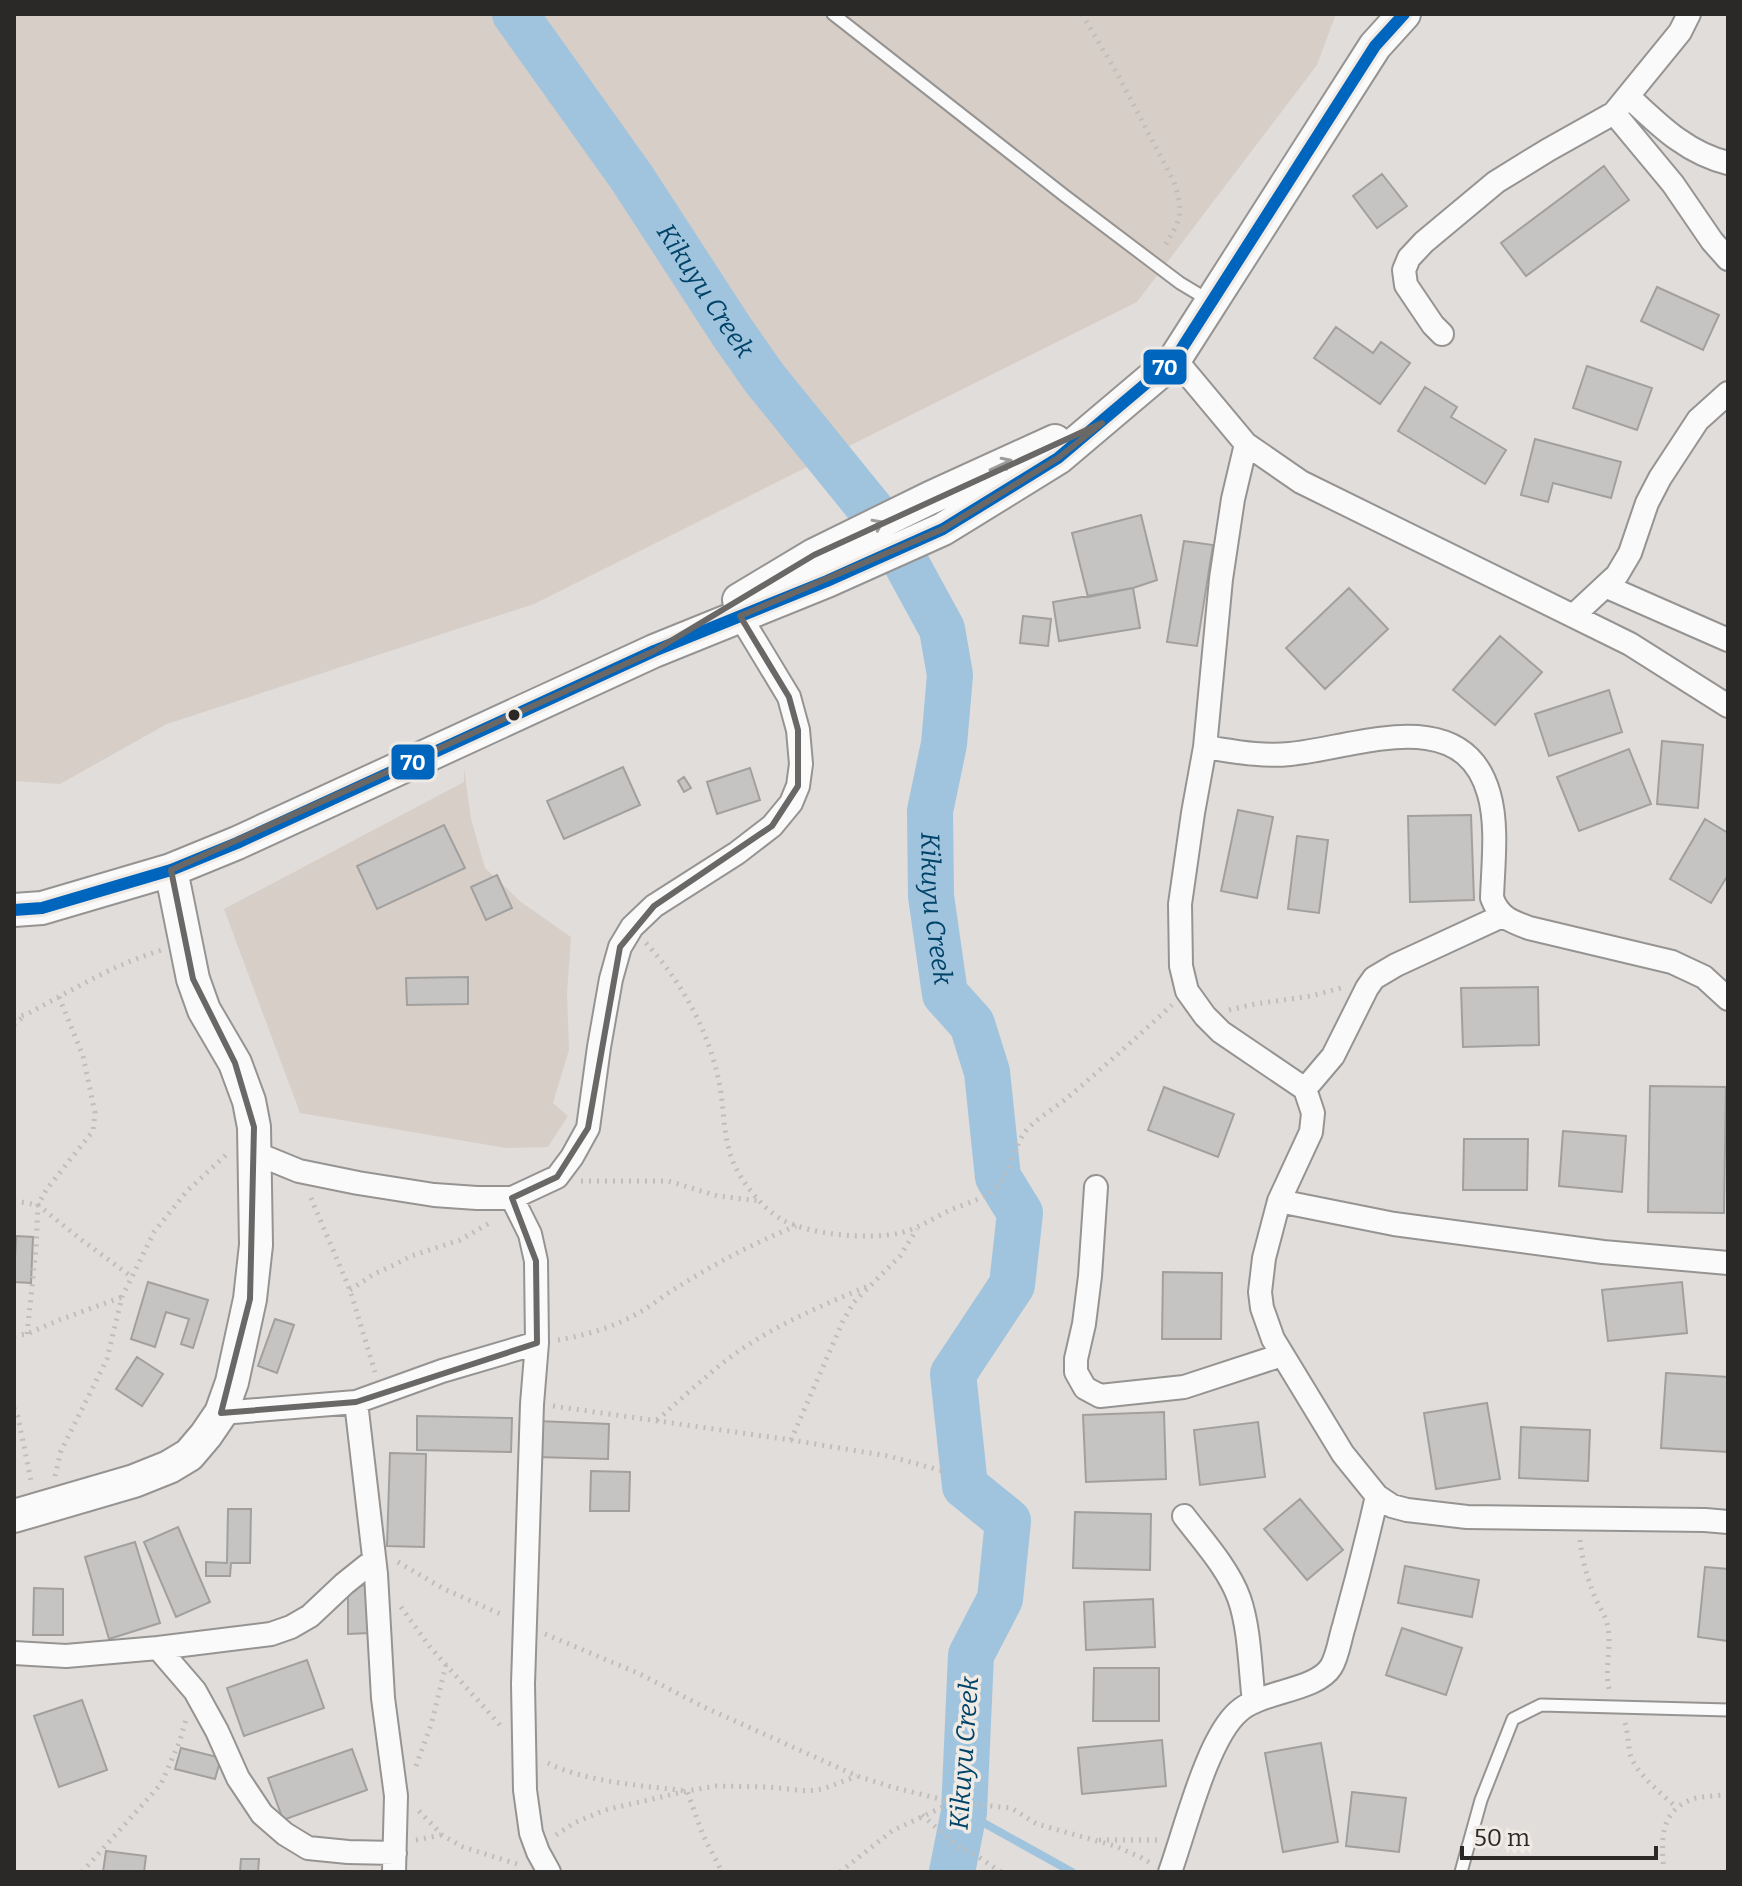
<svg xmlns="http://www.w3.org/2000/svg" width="1742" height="1886" font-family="Bitter,serif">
	<rect width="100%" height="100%" fill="#e0dddb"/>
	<path fill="#d7cec8" d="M14 14H1336L1317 65 1137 302 534 604 167 724 60 784 14 781Z
		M464 768 471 819 485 868 521 902 571 937 567 993 569 1050 553 1103 568 1116 548 1147 506 1148 300 1113 224 909 464 782Z"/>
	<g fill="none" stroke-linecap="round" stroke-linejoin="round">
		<path stroke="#a0c4de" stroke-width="8" d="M964 1812 1072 1872"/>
		<path stroke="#a0c4de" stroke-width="46" id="s1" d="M515 14 632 178 732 332 765 379 872 511 906 563 942 629 950 675 944 744 930 811 931 896 945 994 972 1024 987 1072 998 1177 1020 1213 1012 1285 953 1374 965 1486 1008 1521 1000 1599 971 1655 964 1812 952 1872"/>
	</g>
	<path fill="#c6c4c2" stroke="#a2a09e" stroke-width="2" d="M1604 166 1629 200 1526 276 1501 243Z
		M1382 174 1407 206 1377 228 1353 196Z
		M1657 287 1719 315 1703 350 1641 321Z
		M1336 327 1373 353 1381 342 1410 363 1380 404 1314 358Z
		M1587 366 1652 388 1637 430 1573 408Z
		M1425 387 1457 407 1451 417 1506 450 1485 484 1398 431Z
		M1535 439 1621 462 1611 498 1553 483 1548 502 1521 495Z
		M1141 515 1157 580 1133 588 1088 597 1072 533Z
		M1184 541 1213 545 1197 646 1167 642Z
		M1133 588 1140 628 1059 641 1053 602Z
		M1349 588 1388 629 1325 689 1286 648Z
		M1023 616 1051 619 1048 646 1020 643Z
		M1500 636 1542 672 1495 725 1453 690Z
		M1609 690 1622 732 1549 756 1535 714Z
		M1662 741 1703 745 1698 808 1657 804Z
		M1629 749 1651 804 1579 831 1557 777Z
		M623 767 640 805 564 839 547 801Z
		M750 768 760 800 717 814 707 782Z
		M684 777 691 788 684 792 678 781Z
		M1238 810 1273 817 1257 898 1221 891Z
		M1471 815 1474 900 1410 902 1408 816Z
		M1705 819 1728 833V875L1711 903 1670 879Z
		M444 825 465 868 377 909 357 866Z
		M1297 836 1328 840 1319 913 1288 909Z
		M497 875 512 908 486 920 471 887Z
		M468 977V1004L407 1005 406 978Z
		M1538 987 1539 1045 1463 1047 1461 988Z
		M1650 1086 1726 1087 1724 1213 1648 1212Z
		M1164 1087 1234 1114 1218 1157 1148 1130Z
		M1563 1131 1626 1136 1622 1192 1559 1186Z
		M1464 1139H1528L1527 1190H1463Z
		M16 1236 33 1237 31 1283 14 1282Z
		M1163 1272 1222 1273 1221 1339H1162Z
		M148 1282 208 1300 193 1348 181 1344 189 1319 166 1312 155 1347 131 1339Z
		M1682 1282 1687 1333 1608 1341 1602 1290Z
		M275 1319 294 1325 277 1373 258 1366Z
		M137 1357 163 1374 142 1406 116 1389Z
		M1666 1373 1728 1377V1452L1661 1448Z
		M1487 1403 1500 1479 1436 1489 1424 1413Z
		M1164 1412 1166 1479 1086 1482 1083 1415Z
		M417 1416 512 1418 511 1452 417 1450Z
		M537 1421 609 1424 608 1459 536 1457Z
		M1258 1422 1265 1477 1200 1485 1194 1430Z
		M1521 1427 1590 1430 1588 1481 1519 1478Z
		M390 1453 426 1454 424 1547 387 1546Z
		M591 1471 630 1472 629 1511H590Z
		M1300 1499 1343 1550 1307 1580 1264 1529Z
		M228 1509H251L250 1563H231L230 1576H206V1562L227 1563Z
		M1075 1512 1151 1514 1150 1570 1073 1568Z
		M178 1527 210 1602 176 1617 144 1542Z
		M135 1542 160 1623 109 1639 85 1557Z
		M1405 1566 1479 1580 1472 1617 1398 1603Z
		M1705 1567 1728 1569V1641L1698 1637Z
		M369 1585 370 1633 348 1634V1586Z
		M34 1588 63 1589V1635H33Z
		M1153 1599 1155 1647 1086 1650 1084 1602Z
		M1402 1628 1462 1648 1446 1695 1386 1675Z
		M307 1660 324 1708 244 1736 227 1688Z
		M1094 1668H1159V1721H1093Z
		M82 1700 107 1770 59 1787 34 1716Z
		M1162 1740 1166 1786 1082 1794 1078 1748Z
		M1321 1743 1338 1842 1283 1852 1265 1753Z
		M181 1748 221 1758 215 1779 175 1769Z
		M352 1749 367 1790 283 1820 268 1778Z
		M1352 1792 1406 1798 1399 1852 1346 1846Z
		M106 1851 146 1856 144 1872H103Z
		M241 1859H259L258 1872H240Z"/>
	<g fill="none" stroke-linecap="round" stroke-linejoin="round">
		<g stroke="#969492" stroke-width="15">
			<path id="lane" d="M833 14 1065 196 1180 283 1210 301
				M1461 1872 1481 1800 1513 1719 1541 1705 1728 1710"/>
		</g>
		<g stroke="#969492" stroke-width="26">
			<path id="street" d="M1628 96C1658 124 1686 153 1728 163
				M1614 113 1673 184 1712 241 1728 259
				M1442 334 1433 325 1406 285 1404 270 1409 258 1424 242 1496 182 1548 150 1614 113 1680 32 1689 14
				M1175 359 1246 444 1301 482 1630 644 1728 706
				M1246 444 1233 499 1221 579 1205 747 1193 813 1180 904 1181 966 1187 991 1205 1016 1221 1032 1305 1089 1313 1113 1311 1132 1279 1201 1264 1258 1260 1292 1262 1308 1273 1339 1343 1454 1377 1496 1392 1506 1407 1510 1467 1517 1705 1520 1728 1522
				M1605 586 1728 640
				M1573 616 1617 575 1630 553 1647 503 1660 478 1698 420 1728 393
				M1205 747C1233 751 1261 757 1290 754 1354 748 1463 701 1489 794 1498 825 1493 866 1492 898 1499 917 1510 921 1529 928L1672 962 1704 977 1728 999
				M1305 1089 1333 1056 1367 988 1374 978 1396 965 1502 916
				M255 1153 299 1171 358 1183 434 1195 477 1198H512L557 1177 572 1157 588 1128 599 1047 611 979 620 947 632 927 654 906 737 853 772 826 791 803 798 786 801 764 798 730 789 697 740 616
				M1096 1187 1090 1276 1084 1324 1076 1359V1372L1085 1388 1100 1396 1184 1387 1282 1355
				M512 1198 530 1234 536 1261 537 1343 532 1404 523 1684 525 1790 531 1833 538 1852 549 1872
				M1279 1201 1394 1224 1603 1252 1728 1263
				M356 1402 376 1574 383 1698 396 1796 394 1872
				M221 1413 356 1402 442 1371 537 1343
				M1184 1516C1203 1541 1228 1568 1239 1598 1250 1629 1250 1670 1254 1702
				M158 1648 195 1691 217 1731 238 1778 262 1814 285 1834 308 1848 348 1852 395 1853
				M14 1653 66 1656 158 1648 271 1634 291 1627 310 1616 344 1584 374 1560
				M1170 1872C1185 1831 1207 1738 1239 1711 1261 1691 1316 1691 1331 1667 1338 1656 1340 1638 1344 1626 1356 1583 1367 1540 1377 1496"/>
		</g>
		<g stroke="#969492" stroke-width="36">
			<path id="secondary" d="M739 600 814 555 930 498 1055 441
				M14 910 42 908 171 870 237 843 654 651 827 581 943 529 1058 458 1175 359 1375 46 1404 14
				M14 1516 134 1481 169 1467 189 1455 206 1435 221 1413 232 1382 250 1299 256 1245 254 1127 249 1101 235 1063 204 1010 193 979 171 870"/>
		</g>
		<path stroke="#bfbebc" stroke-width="5" stroke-dasharray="2 6" stroke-linecap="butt" d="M1082 14 1118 75 1174 182C1185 215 1180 220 1163 249
			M646 943C684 985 712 1036 721 1093 724 1114 724 1138 732 1159 739 1179 762 1208 781 1219 809 1235 869 1240 900 1233 916 1229 929 1221 944 1213 958 1206 975 1202 988 1194 1010 1181 1011 1151 1025 1132 1035 1119 1054 1109 1067 1098 1103 1068 1137 1037 1172 1005
			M1229 1010 1255 1004 1311 996 1341 988
			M14 1018 27 1014C71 991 114 964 162 950
			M14 1025 23 1017
			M581 1181H668L718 1196 760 1201
			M311 1198 350 1290 375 1372
			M14 1201 38 1205 79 1238 132 1277
			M350 1290 374 1274 396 1264 411 1256 460 1240 493 1221
			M27 1334 36 1249 38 1205 46 1190 93 1131 95 1113 83 1056 59 997
			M14 1336 27 1334 59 1320 122 1297
			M558 1340C586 1335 615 1327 640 1312 654 1304 667 1293 681 1285 718 1262 756 1242 796 1226
			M553 1406 791 1440 888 1456 943 1471
			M14 1408 18 1417 31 1481
			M657 1420C678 1402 698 1383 719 1366 763 1330 816 1308 868 1286
			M791 1440 843 1321 854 1302 900 1256 917 1229
			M55 1476 61 1451 107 1359 122 1297 154 1232 187 1191 226 1155
			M1580 1540C1582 1561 1588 1580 1596 1600 1600 1608 1605 1615 1607 1623 1613 1646 1603 1670 1610 1692
			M398 1562 444 1589 503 1615
			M401 1607 430 1647 500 1725
			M545 1634 640 1674 704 1707 857 1776 892 1787 952 1802 1011 1808 1037 1824 1115 1846 1142 1858 1152 1864
			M1625 1723C1628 1733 1628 1743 1630 1754 1635 1773 1662 1794 1676 1807
			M548 1763C585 1782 646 1786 687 1791L703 1835 722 1872
			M416 1766 431 1725 446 1665
			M419 1811 442 1835 463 1847 517 1864
			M922 1815 956 1845 977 1856 1001 1872
			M556 1835 574 1823 605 1810 687 1791 716 1786 768 1787 807 1791 823 1789 857 1776
			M416 1840 441 1835
			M1099 1840H1157
			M82 1872 161 1784 179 1743 186 1720
			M840 1872 892 1831 951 1803
			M1664 1872C1661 1840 1659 1809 1696 1798 1706 1796 1718 1796 1728 1794"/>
		<use href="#lane" stroke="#fafafa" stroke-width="11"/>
		<use href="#street" stroke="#fafafa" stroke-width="22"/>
		<use href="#secondary" stroke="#fafafa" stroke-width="32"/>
		<g stroke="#f0eae5" stroke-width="18">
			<path id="bus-1" d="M14 910 42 908 171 870 237 843 654 651 827 581 943 529 1058 458 1175 359 1375 46 1404 14"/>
		</g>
		<use href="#bus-1" stroke="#0065bd" stroke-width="12"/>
	</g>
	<defs><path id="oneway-shaft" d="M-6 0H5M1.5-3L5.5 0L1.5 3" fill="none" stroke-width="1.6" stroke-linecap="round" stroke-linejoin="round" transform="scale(2)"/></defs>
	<g stroke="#9d9c9b">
		<use href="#oneway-shaft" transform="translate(1001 465) rotate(-25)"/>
		<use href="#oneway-shaft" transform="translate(872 527) rotate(-26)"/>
	</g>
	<path fill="none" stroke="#6a6866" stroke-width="6" stroke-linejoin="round" d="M1102 423 1058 458 943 529 740 616 789 697 798 730V786L772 826 654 906 620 947 588 1128 557 1177 512 1198 536 1261 537 1343 356 1402 221 1413 250 1299 254 1127 235 1063 193 979 171 870 654 651 814 555Z"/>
	<circle fill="#2b2927" stroke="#f0eae5" stroke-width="3" cx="514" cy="715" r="7"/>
	<g text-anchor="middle" stroke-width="7" stroke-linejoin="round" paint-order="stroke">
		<g font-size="26" font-style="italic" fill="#004368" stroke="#f0eae5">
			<text dy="9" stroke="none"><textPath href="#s1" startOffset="336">Kikuyu Creek</textPath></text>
			<text dy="9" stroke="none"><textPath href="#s1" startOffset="1032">Kikuyu Creek</textPath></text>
			<text transform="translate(964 1753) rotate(-86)" y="9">Kikuyu Creek</text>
		</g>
	</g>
	<g stroke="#f0eae5" stroke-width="3">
		<rect x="1142" y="348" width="46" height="38" rx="8" fill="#0065bd"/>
		<rect x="390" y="743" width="46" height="38" rx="8" fill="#0065bd"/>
	</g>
	<g font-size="22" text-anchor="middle" font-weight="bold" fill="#fff">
		<text x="1165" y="375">70</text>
		<text x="413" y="770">70</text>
	</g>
	<rect width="1742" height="1886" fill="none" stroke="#2b2927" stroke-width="32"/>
	<path d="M1462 1846v12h194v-12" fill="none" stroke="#2b2927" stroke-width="4"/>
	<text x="1474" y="1846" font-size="24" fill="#2b2927" stroke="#f0eae5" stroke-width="6" paint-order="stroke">50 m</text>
</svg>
